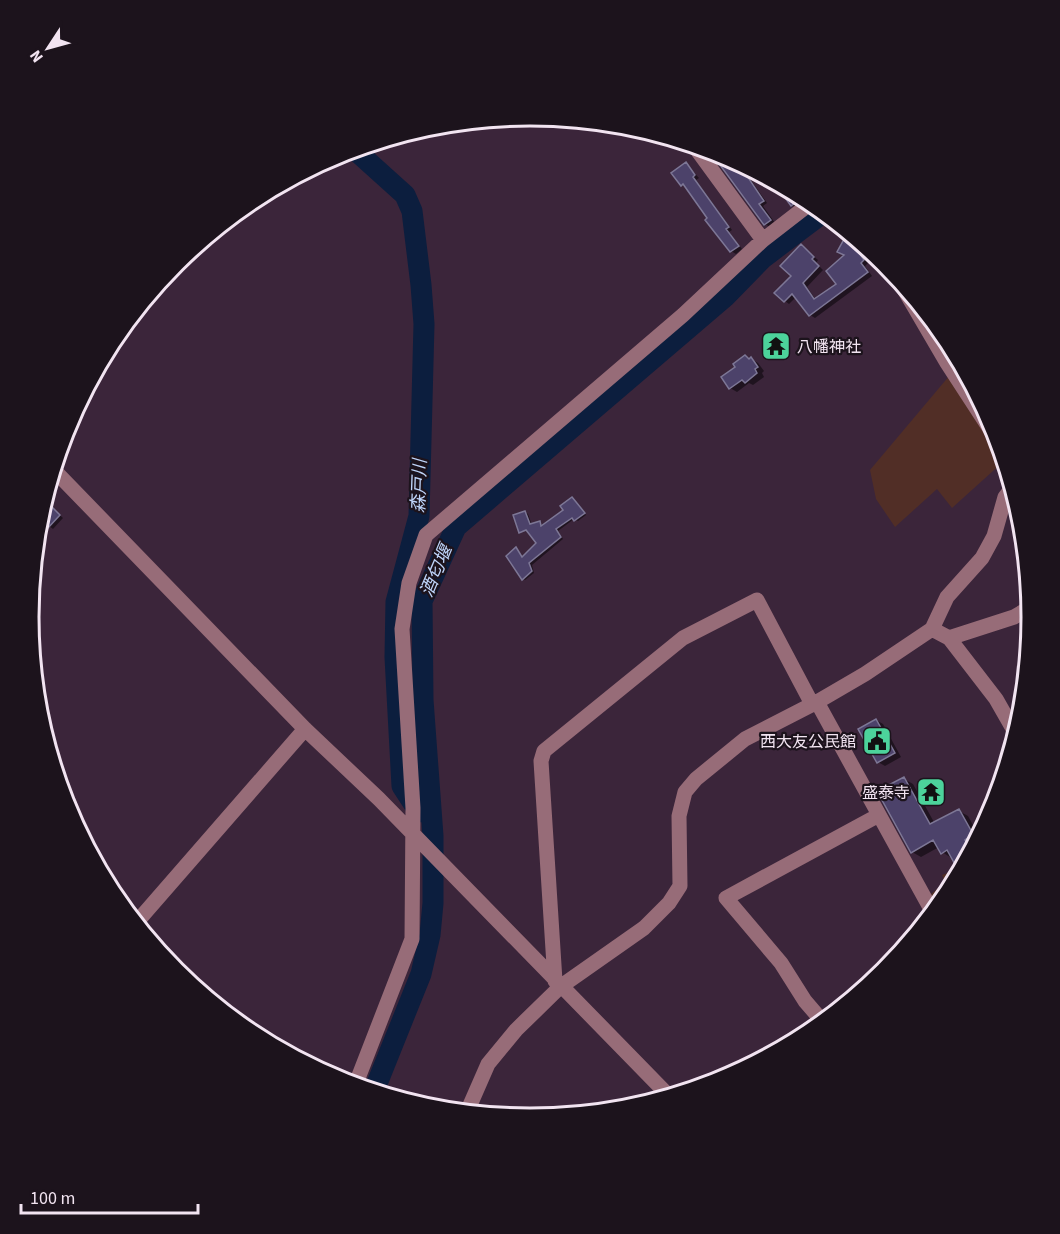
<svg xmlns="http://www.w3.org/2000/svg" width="1060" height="1234" font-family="'Source Sans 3','Noto Sans JP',sans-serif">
	<rect width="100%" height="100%" fill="#3b253a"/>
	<path fill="#512e26" d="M950 375 1004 461 952 508 937 489 895 527 876 499 870 470Z
		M955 870 959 872 947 896 938 907 930 895 945 882 942 875Z"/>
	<path fill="#0007" d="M712 151 739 163 767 203 763 206 775 223 770 227 765 224Z
		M686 164 699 178 696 180 732 230 729 232 742 249 736 254 731 251 687 187 682 185Z
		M779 184 806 199 796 207 792 205Z
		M849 233 863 245 860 251 868 263 865 266 872 276 815 318 810 315 796 297 789 304 785 301 801 246 818 260 816 263 823 270 807 287 816 300 838 284 846 255Z
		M751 359 758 363 764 371 762 373 764 377 753 385 749 383 737 392 730 388 723 377Z
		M572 498 586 515 578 521 574 519 558 531 563 539 532 565 534 573 525 580 523 579 516 549 524 558 538 543 529 531 522 533 533 530V527L520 531 525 512 528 514 532 525 540 522 543 527 565 510Z
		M51 507 63 518 53 529 49 526Z
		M876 720 883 724 901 757 885 766 878 762Z
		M904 779 913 784 935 824 959 811 968 816 979 836 961 868 958 866 952 856 950 857 942 852 939 847 921 857 912 852Z"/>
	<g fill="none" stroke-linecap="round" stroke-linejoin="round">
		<path stroke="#0c1e3e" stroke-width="21" d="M354 149 405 195 412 211 421 285 424 324 419 516 396 602 395 657 402 786 419 812
			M374 1091 421 974 430 935 433 903V836L423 700 422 601 456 527 726 296 763 258 824 212"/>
	</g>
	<path fill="#4c426a" stroke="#7d7796" stroke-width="1.5" d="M709 150 737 161 764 201 759 204 771 220 764 225Z
		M686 162 695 175 693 177 729 227 726 229 739 246 730 252 705 220 707 218 683 184 681 186 671 173Z
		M773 181 802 197H803L791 206Z
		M848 232 859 241 855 247 864 260 861 263 868 272 809 316 792 294 784 302 774 293 791 276 780 266 801 244 814 257 812 259 819 266 803 283 814 299 836 284 826 271 844 255 837 252Z
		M745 355 749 359 751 357 758 367 755 369 757 373 745 383 742 380 729 389 721 377 735 367 733 364Z
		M572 497 585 513 574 521 572 518 556 529 561 537 529 563 532 571 522 580 506 556 516 547 522 557 536 543 526 530 519 533 513 515 525 511 530 524 540 521 541 526 563 510 560 506Z
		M51 506 60 515 48 528 41 521 44 518 41 515Z
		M876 719 895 753 877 763 858 729Z
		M904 777 930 824 959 809 973 834 965 840 971 850 964 864 957 868 947 850 941 854 933 840 911 853 877 791Z"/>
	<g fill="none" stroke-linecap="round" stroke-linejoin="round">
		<path stroke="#976c78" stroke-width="15" d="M695 147 763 240
			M895 274 947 363 999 443
			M53 469 305 729 379 799 669 1096
			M932 629 949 638 996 699 1016 734
			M949 638 1014 617 1031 607
			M817 702 933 913
			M136 923 305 729
			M555 981 541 761 544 751 683 638 757 600 812 704
			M823 1022 805 1001 781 963 726 898 879 815
			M355 1086 412 939 413 808 402 629 409 583 426 535 683 315 763 240 812 202
			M467 1112 488 1064 516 1030 560 987 644 928 669 903 680 886 679 816 685 792 696 779 745 739 817 702 865 674 932 629 947 597 982 558 994 536 1005 497 1012 488"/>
	</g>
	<defs>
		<g id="temple-square" transform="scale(1.5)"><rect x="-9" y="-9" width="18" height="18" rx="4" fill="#4cd39b" stroke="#1c131c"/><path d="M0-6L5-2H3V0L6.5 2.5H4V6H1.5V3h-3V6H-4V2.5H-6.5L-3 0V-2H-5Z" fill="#111"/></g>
		<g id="civic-square" transform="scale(1.5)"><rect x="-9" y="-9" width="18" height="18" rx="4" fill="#4cd39b" stroke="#1c131c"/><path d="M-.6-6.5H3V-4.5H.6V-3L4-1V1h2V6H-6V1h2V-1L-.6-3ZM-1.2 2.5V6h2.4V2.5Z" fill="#111"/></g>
	</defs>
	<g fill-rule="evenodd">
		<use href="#temple-square" x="776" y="346"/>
		<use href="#civic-square" x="877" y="741"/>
		<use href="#temple-square" x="931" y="792"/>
	</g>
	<g text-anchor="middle" stroke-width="4.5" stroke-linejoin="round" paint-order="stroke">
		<g font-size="16" fill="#f2e4f1" stroke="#1c131c" text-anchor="end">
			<text x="797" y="352" text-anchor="start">八幡神社</text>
			<text x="856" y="747">西大友公民館</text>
			<text x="910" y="798">盛泰寺</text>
		</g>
		<g font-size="18" font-style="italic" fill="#bfd5fa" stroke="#1c131c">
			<text transform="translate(419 486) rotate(-88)" y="6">森戸川</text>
			<text transform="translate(436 571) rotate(-67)" y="6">酒匂堰</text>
		</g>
	</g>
	<path d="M0 0H1060V1234H0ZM39 617a491 491 0 1 1 982 0a491 491 0 1 1-982 0Z" fill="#1c131c" fill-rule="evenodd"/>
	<path fill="none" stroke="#f2e4f1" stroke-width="3" d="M39 617a491 491 0 1 1 982 0a491 491 0 1 1-982 0Z"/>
	<g transform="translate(48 48) rotate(234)" stroke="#1c131c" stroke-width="4.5" paint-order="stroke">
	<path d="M0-4.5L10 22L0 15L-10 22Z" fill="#f2e4f1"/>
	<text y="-9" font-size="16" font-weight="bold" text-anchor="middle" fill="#f2e4f1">N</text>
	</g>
	<path d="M21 1204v9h177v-9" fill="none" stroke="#f2e4f1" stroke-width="3"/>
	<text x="30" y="1204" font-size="18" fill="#f2e4f1" stroke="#1c131c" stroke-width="4.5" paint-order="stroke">100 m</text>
</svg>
